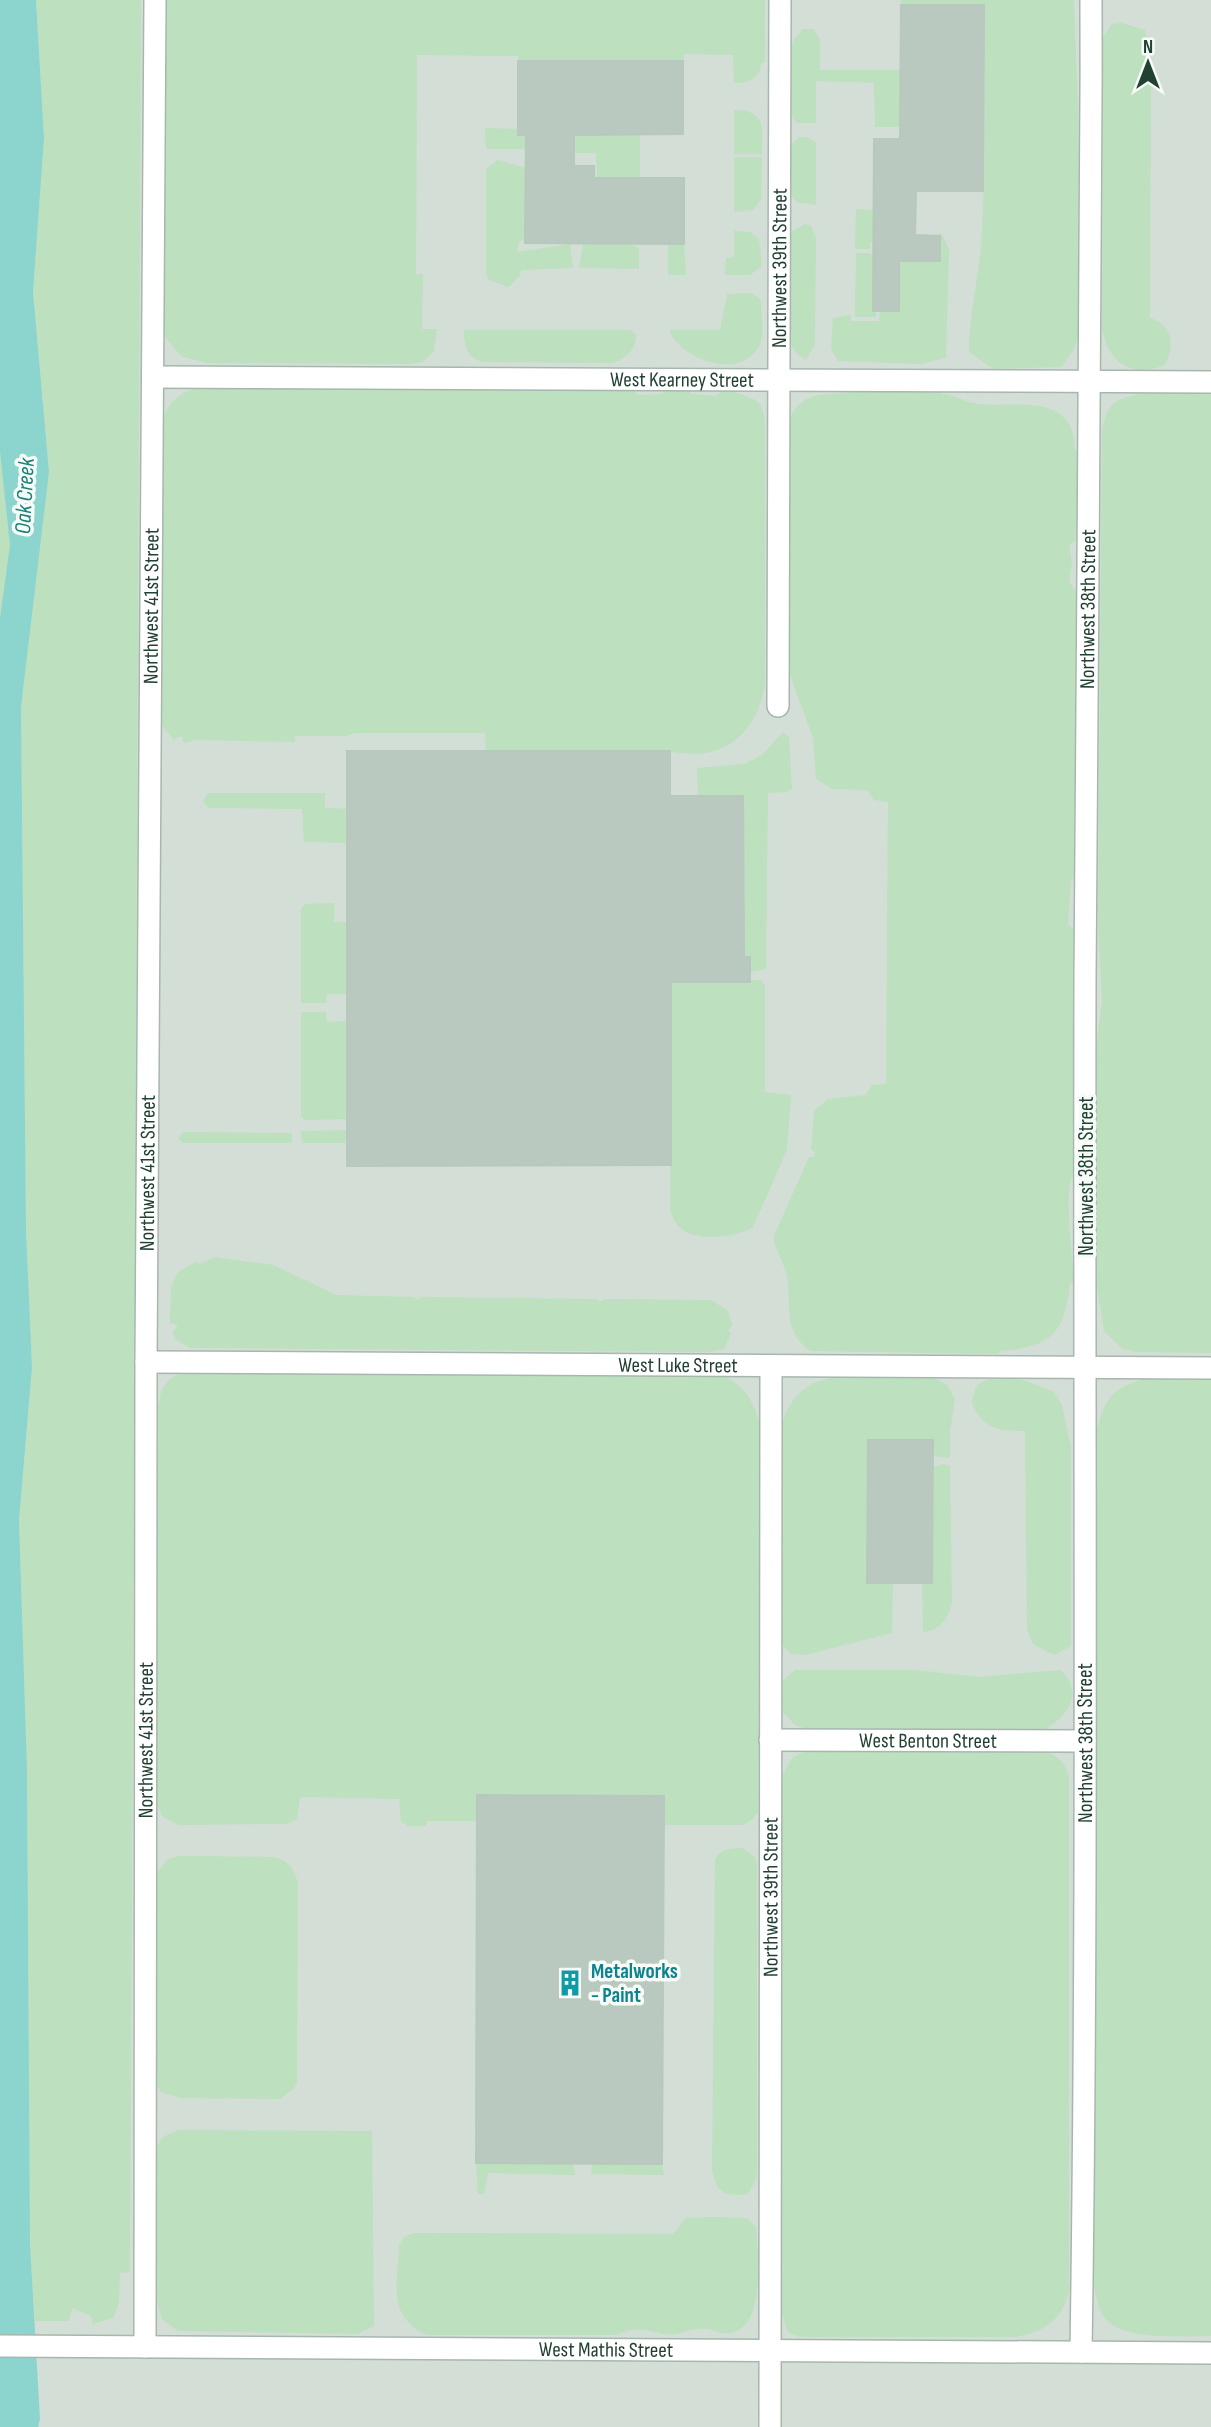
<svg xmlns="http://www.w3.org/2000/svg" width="1211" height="2427" font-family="'Sofia Sans Condensed',sans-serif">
	<rect width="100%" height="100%" fill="#e5eee8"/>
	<path fill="#d3ded6" d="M0 0H1211V2427H0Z"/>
	<path fill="#bde0be" d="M36 0H141L130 2272 120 2273 119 2302 113 2318 93 2324 91 2316 72 2308 69 2321H35L30 2243 27 1770 19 1520 32 1367 26 1230 21 707 49 472 33 292 44 138Z
		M162 0H765V62L761 63C760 79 748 83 734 83L733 55 684 54 683 61H518V56L417 55 416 274H423L422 329H437L434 351 423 362 411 364 207 363 181 356 162 333Z
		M901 0H1074L1078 113V337L1074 349 1061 367 993 369 969 352C969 316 978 282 981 246 987 167 983 85 984 5H901Z
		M1122 23 1145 30 1151 58 1150 318C1173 325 1175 345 1165 365 1131 379 1107 361 1102 328L1103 37 1112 24Z
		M802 29H814L820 40V70H901L900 127H875L874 83 816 81V123H797C782 108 786 62 793 42 795 37 800 34 802 29Z
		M734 110C767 110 762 128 762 154H734Z
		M485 128 518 129 519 135H640V178H597L596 153H572L571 149H486Z
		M807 137 816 142V205L796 202 790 193 789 147 798 138Z
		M734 157H762L761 199 753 210 734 212Z
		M498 160 525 168V237L518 244 517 252 570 244 573 268 521 270 520 276 508 287 489 280 486 273V169Z
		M856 209 873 210V242L870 243V249H855Z
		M805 224 811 226 816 238 815 344 806 360 797 354 787 338 788 240 792 231Z
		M734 231 750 232 759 239 762 266 750 275H725L726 258 734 257Z
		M937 233 942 234 949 250 946 358 920 364 838 361 831 349 833 318 851 315V321H879L880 311 899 310V261L940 236Z
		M583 244H631L639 248V269L579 268Z
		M668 244H684L686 275H668Z
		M856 253H870L873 256 876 317H855Z
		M750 293 759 298 761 303C761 315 765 335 759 346 741 381 681 360 669 330H720L727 294Z
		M464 330H630L636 335C636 350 626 358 613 363L482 362C466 356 464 346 464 330Z
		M206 386 631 388 638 395 663 394V389L688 388 691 394 716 396C725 389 727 390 736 393 759 400 763 400 765 428V683C757 735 723 763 669 751H486L485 733H354L346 736H295V742L196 740 184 743 182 737H177L174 740 163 727 160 716 162 422C168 399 184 390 206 386Z
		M880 387 941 389 942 394C955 395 966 403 980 404 1018 408 1074 391 1075 451L1078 450 1076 540 1069 545 1072 563 1069 581 1076 592 1074 878 1071 881 1068 924 1074 930 1073 1176C1063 1187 1073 1261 1074 1282L1070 1283C1064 1334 1052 1347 999 1351V1354L810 1351C782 1330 792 1307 787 1277 785 1262 774 1251 774 1236L809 1157H814L815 1152 811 1150 814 1111 828 1099 866 1095 872 1085 886 1084 888 802 874 800 867 790 832 789 816 779 813 738 789 672 788 425C796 399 809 395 834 394 849 393 865 389 880 387Z
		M1211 392V1353L1136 1352 1123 1349 1104 1331 1097 1287V1039L1102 1002 1098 923 1102 429C1105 420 1106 410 1113 404 1128 389 1189 392 1211 392Z
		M0 452 10 545 0 618Z
		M783 732 789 737 792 789 786 792 768 793 766 969 750 972 744 957 743 796H698L697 768 744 764 762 755Z
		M208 793H325V808L347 809V843L304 842 302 809 209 808 203 802Z
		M334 903V922H347V994H327L326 1003H301V909L305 904Z
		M750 980H761L765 986V1092L791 1095 787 1150 753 1227C737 1237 703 1241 686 1232 676 1227 673 1218 670 1209L671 982Z
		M301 1012H326L327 1022 347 1021V1119L305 1120 301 1116Z
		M347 1130V1143H302L301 1131Z
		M183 1132 292 1133V1143H183L178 1138Z
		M215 1257 273 1265 336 1295 414 1297 417 1300 422 1297 596 1299 600 1302 605 1299 711 1300 728 1311 732 1325 728 1331 731 1333 724 1349 710 1352 190 1348 176 1340 172 1333 178 1325 170 1323 171 1288 177 1273 195 1262 200 1264Z
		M186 1371 722 1375C743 1385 753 1399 759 1422L758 1812 752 1820 743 1825H664V1796L477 1821H427L426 1826H408L401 1821 399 1799 300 1797 297 1819 287 1824 179 1825 163 1817 155 1801 154 1404 159 1403C160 1386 169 1377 186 1371Z
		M858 1373 930 1375 948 1386 955 1399 950 1431V1458L933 1456V1440H868L867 1582 893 1583 892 1633 805 1655 791 1654 783 1646 780 1635 782 1422C798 1381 818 1380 858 1373Z
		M1155 1375H1211V2336C1185 2336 1122 2341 1105 2318 1096 2307 1095 2289 1093 2276L1095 1428 1098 1427C1107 1389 1121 1386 1155 1375Z
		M999 1377 1024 1380 1054 1392 1062 1405 1071 1447V1646L1054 1655 1033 1644 1027 1629 1025 1431C998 1431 985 1430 972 1404 974 1385 980 1380 999 1377Z
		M943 1464 950 1466 952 1603C947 1619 941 1630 923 1632L922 1583H932L933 1467Z
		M795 1670H915L979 1677 1060 1670C1087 1693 1065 1720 1040 1732L806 1729 794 1724 781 1710 780 1683Z
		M807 1750 1044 1751C1058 1756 1065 1762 1069 1776V2292C1061 2321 1044 2332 1015 2337H799L788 2332 779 2307 781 1777 792 1758Z
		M743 1848 755 1857 757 1864V2177L748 2194C725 2197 717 2193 712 2171L715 1859C722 1848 730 1849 743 1848Z
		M177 1856 273 1857C288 1860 293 1868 298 1882L297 2082 293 2089 280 2099 180 2098 161 2092 156 2084V1874L167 1860Z
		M178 2130 372 2131 374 2326 357 2334 178 2331 162 2319 154 2291V2151L163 2137Z
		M476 2163 573 2164 575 2175 488 2173 484 2194H478Z
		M592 2164H662L664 2175 591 2174Z
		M712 2217 747 2218 756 2227C758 2255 766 2326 731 2333 722 2335 714 2329 706 2329 692 2327 676 2337 663 2334 645 2330 636 2326 617 2335H427C386 2317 398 2283 399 2245L404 2237 414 2233 673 2234 686 2218Z"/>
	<path fill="#8cd4ce" d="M0 0H36L44 138 33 292 49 472 21 707 26 1230 32 1367 19 1520 27 1770 30 2243 40 2419 38 2427H0V618L10 545 0 452Z"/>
	<path fill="#bac9c0" stroke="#b7c8bd" stroke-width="2" d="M901 5H984L983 191H916L915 235 940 236V261H899V311H873L874 139H900Z
		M518 61H683V134L574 135V166H594V178H684V244L525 243 526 135H518Z
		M347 751H670V796H743L744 957H750V982H671V1165L347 1166Z
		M868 1440H933L932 1583H867Z
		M477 1795 664 1796 662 2164 476 2163Z"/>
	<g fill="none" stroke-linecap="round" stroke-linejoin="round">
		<g stroke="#a7b7ae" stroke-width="24">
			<g id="minor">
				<path id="s1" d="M154 377 1211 382"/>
				<path id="s2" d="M778 706 780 0"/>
				<path id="s3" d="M146 1362 1211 1368"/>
				<path id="s4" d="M770 1740 1085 1741"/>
				<path id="s5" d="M0 2346 1211 2353"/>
				<path id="s6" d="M145 2347 146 1362 155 0"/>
				<path id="s7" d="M1081 2352C1088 1895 1084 1438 1085 981 1086 654 1092 327 1091 0"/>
				<path id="s8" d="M770 2427 771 1366"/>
			</g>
		</g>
		<use href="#minor" stroke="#fff" stroke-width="21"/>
	</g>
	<defs>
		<g id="building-bare" transform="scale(2.1)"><path d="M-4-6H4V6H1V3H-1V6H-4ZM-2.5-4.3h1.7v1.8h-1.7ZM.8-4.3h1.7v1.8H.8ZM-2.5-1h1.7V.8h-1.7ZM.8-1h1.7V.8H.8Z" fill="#0f9aa8" stroke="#f6fbf7" stroke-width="2.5" paint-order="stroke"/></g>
	</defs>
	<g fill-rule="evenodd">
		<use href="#building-bare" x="570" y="1983"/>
	</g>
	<g text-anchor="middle" stroke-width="7" stroke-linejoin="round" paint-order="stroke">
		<g font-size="21" fill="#234132" stroke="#f6fbf7">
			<text dy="7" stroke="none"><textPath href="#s2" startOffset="438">Northwest 39th Street</textPath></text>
			<text dy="7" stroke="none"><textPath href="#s1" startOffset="528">West Kearney Street</textPath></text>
			<text dy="7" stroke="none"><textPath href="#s6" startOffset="1741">Northwest 41st Street</textPath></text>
			<text dy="7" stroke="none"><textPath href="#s7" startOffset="1743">Northwest 38th Street</textPath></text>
			<text dy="7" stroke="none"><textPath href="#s6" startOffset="1174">Northwest 41st Street</textPath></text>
			<text transform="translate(1086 1176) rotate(-90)" y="7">Northwest 38th Street</text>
			<text dy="7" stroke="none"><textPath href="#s3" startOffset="532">West Luke Street</textPath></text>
			<text dy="7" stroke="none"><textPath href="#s4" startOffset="158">West Benton Street</textPath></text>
			<text dy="7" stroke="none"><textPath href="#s6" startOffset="607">Northwest 41st Street</textPath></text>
			<text dy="7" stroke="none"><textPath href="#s7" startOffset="609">Northwest 38th Street</textPath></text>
			<text dy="7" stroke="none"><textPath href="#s8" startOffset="530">Northwest 39th Street</textPath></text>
			<text dy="7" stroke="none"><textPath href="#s5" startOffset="606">West Mathis Street</textPath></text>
		</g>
		<g font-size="21" font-weight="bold" fill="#0d838f" stroke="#f6fbf7" text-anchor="start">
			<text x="591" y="1978">Metalworks<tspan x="591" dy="24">- Paint</tspan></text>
		</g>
		<g font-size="23" font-style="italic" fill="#1b8078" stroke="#f6fbf7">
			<text transform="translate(24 496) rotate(-87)" y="8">Oak Creek</text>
		</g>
	</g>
	<g transform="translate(1148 63)" stroke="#f6fbf7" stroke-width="5" paint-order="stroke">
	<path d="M0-5L12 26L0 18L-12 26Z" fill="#234132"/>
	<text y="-10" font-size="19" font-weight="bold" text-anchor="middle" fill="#234132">N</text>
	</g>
</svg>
